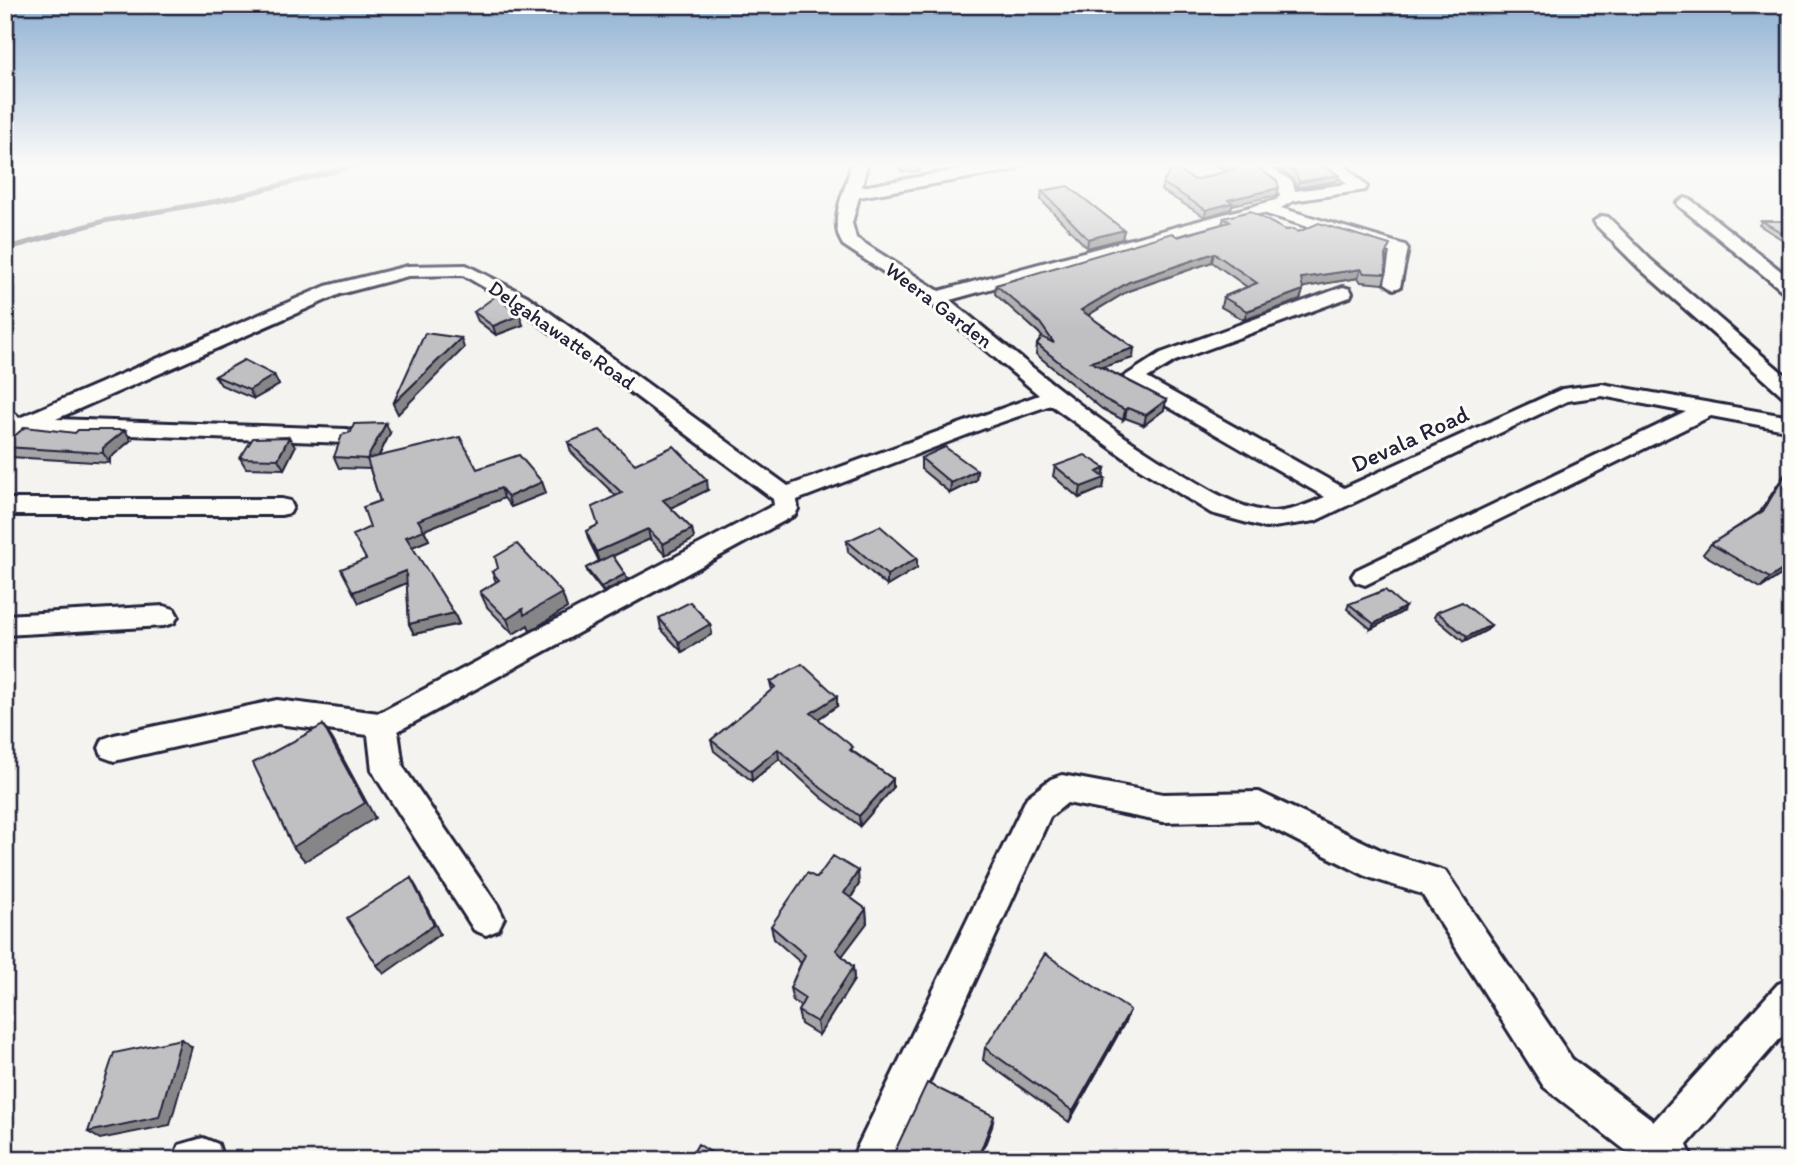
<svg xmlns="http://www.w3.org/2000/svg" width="1796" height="1165" font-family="Itim,sans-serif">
	<rect width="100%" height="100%" fill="#f4f3ef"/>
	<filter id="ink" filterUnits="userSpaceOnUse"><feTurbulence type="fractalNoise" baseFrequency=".0143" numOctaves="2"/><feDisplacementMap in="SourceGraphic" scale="14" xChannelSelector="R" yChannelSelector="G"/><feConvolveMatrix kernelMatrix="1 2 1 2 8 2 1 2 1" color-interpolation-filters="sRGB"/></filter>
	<g filter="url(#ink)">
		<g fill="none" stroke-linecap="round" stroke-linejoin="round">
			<path stroke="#757582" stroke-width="5" d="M5 249 104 221 223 200 358 165"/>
			<g stroke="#22223b" stroke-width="6">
				<path id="street" d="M851 165H867L862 187 985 165H1021L1014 170 859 197 852 223 856 238 939 291 1276 200 1280 196 1278 186 1247 165H1266L1292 181 1295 191 1347 184 1328 165H1344L1365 184 1367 187 1365 190 1293 201 1281 208 1405 245 1408 249 1400 287 1394 289 1385 283 1390 252 1263 213 950 300C1024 361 1098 424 1181 473 1208 489 1232 505 1263 511 1284 515 1306 505 1325 497L1125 382 1122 378 1161 353 1343 287 1350 289 1352 293 1350 297 1175 361 1147 378 1344 488 1562 389 1602 384 1791 417V431L1711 416 1365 585 1356 582 1352 576 1356 570 1686 412 1602 396 1567 401 1315 521 1266 528 1211 513 1140 469 1051 405 990 426 797 500 798 509 795 515 398 731 403 767 498 906 504 918 498 930 486 935 474 930 377 779 372 770 368 735 277 724 114 761 103 757 99 748 103 739 114 735 277 700 379 713 774 505 773 499 513 304 463 275 408 276 340 294 56 419 346 429 354 431 357 436 354 441 346 443 49 432C38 433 14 437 5 435V424L326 286 408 266 466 265 527 296 788 486 1039 395 929 302 843 245C827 219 846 192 851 165Z
					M1685 198 1691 200 1791 279V293L1784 292 1679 206 1677 203Z
					M1602 216 1608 217 1651 260 1791 380V397L1783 396 1639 268 1596 225 1594 221Z
					M5 499H281L290 501 293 507 290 513 281 515H5Z
					M164 606 174 609 178 616 174 623 164 626 5 635V615Z
					M1062 775 1163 794 1259 792 1387 853 1445 871 1572 1059 1654 1121 1778 984 1791 979V1026L1687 1145 1693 1160H1638L1544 1087 1422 894 1368 877 1256 820 1163 822 1067 803 1050 817 893 1160H851L1027 797 1051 779Z
					M203 1138 218 1144 223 1160H173L179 1145Z"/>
			</g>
			<g stroke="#22223b" stroke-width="5">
				<path id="secondary" d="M5 412 16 414 27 430 16 442 5 444Z"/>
			</g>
			<use href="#street" fill="#fdfcf7" fill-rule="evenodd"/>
			<use href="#secondary" fill="#fdfcf7" fill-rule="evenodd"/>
		</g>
		<path fill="#a5a4a7" stroke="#22223b" stroke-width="2" d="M895 165H921L920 171 903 172Z
			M1214 165H1254L1277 195 1232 205 1231 209 1205 217 1161 190 1163 183 1195 180 1226 171Z
			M1272 165H1320L1339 175 1337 181 1297 188 1293 179Z
			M1042 191 1124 230 1122 239 1087 248 1041 200Z
			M1224 218 1298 232 1386 257V274L1383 284 1361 282 1358 278 1303 287V290L1300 300 1244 320 1221 307 1223 297 1247 287 1212 262 1128 291 1088 315 1133 358 1102 367 1166 400 1164 410 1144 425 1125 418 1123 420 1102 409 1036 354 1037 344 1042 337 1039 333 995 294 996 285 1222 224Z
			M1762 221H1791V245L1759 225Z
			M505 304 523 325 496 335 478 321 474 312Z
			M274 375 279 385 254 399 221 385 215 376Z
			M390 433 379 456 477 469 542 482 546 493 511 507 504 498 424 530 429 540 412 547 454 613 459 624 414 634 409 624 407 583 359 603 370 527 380 501 370 469 339 468 334 457Z
			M131 440 110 458V463L10 457 5 451V444Z
			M568 442 635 464 708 490 671 508 692 529 694 539 665 555 650 539 613 556 625 574 627 580 603 592 588 573 586 568 599 561 589 541 586 531 598 525 616 496 571 452Z
			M295 447 284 469 246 468 240 458Z
			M921 458 977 470 976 480 950 493 921 469Z
			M1055 466 1105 468 1103 477 1105 478 1103 488 1079 498 1053 476Z
			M1788 470 1791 471V568L1761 588 1703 554 1711 544 1760 512 1780 481Z
			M847 541 917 558V568L887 586 848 552Z
			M492 572 562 593 567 608 530 631 528 625 513 634 487 607 480 592 496 582Z
			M1349 604 1402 612 1371 629 1347 609Z
			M1437 612 1491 625 1487 630 1464 642 1434 617Z
			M659 618 710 624 712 634 682 652 661 629Z
			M770 682 837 706 818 719 854 752 893 779V788L860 826 822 798 779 759 752 781 714 751 711 740 772 690Z
			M817 878 859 884 851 898 866 909 867 923 842 956 853 967 854 980 819 1035 801 1024 798 1011 801 1006 793 1001 790 988 801 963 774 939 771 926Z
			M1125 1022 1069 1122 983 1060 985 1048Z"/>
		<path fill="#868688" stroke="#22223b" stroke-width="2" d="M1339 175 1337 181 1297 188 1299 182Z
			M1279 188 1277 195 1232 205 1231 209 1205 217 1206 210 1228 200Z
			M1124 230 1122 239 1087 248 1088 239Z
			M1214 253 1212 262 1128 291 1080 320 1081 310 1129 282Z
			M1361 269 1358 278 1299 288 1301 278Z
			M1303 290 1300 300 1244 320 1247 311Z
			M520 315 523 325 496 335 493 326Z
			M461 338 464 348 398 414 393 404Z
			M1134 348 1133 358 1089 371 1091 362Z
			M274 375 279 385 254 399 249 390Z
			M1166 400 1164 410 1144 425 1146 415Z
			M1127 408 1125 418 1123 420 1125 410Z
			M386 423 390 433 372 469 367 459Z
			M125 430 131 440 110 458V463L103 453V448Z
			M289 437 295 447 284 469 278 459Z
			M1105 468 1103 478H1105L1103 488 1079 498 1081 487 1097 472Z
			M977 470 976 480 950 493 951 483Z
			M707 480 708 490 666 510 663 500Z
			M542 482 546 493 511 507 508 497Z
			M501 488 504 498 424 530 429 540 410 548 406 537 418 520Z
			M648 529 650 539 599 562 596 552Z
			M692 529 694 539 665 555 663 544Z
			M917 558V568L887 586V575Z
			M1791 564V568L1761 588 1770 578Z
			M406 571 411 581 359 603 353 592Z
			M625 574 627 580 603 592 601 587Z
			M562 593 567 608 530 631 528 625 513 634 507 619 523 609Z
			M1405 607 1402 612 1371 629 1374 624Z
			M454 613 459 624 414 634 409 624Z
			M710 624 712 634 682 652 679 642Z
			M1491 625 1487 630 1464 642 1467 637Z
			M837 696V706L812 723 811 713Z
			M323 725 333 740 375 818 305 861 293 847Z
			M778 749 779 759 752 781 751 771Z
			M893 779V788L860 826 859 816Z
			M858 871 859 884 845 907 844 893Z
			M411 878 417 888 440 934 384 974 377 965Z
			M866 909 867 923 837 963 836 950Z
			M5 950 13 956 5 974Z
			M853 967 854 980 819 1035 817 1022Z
			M1130 1010 1125 1022 1069 1122 1073 1111Z
			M181 1039 192 1047 170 1125 100 1139 88 1132Z
			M994 1116 992 1127 979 1160H977Z"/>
		<path fill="#c0bfc2" stroke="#22223b" stroke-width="2" d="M1229 165H1254L1277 181 1279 188 1228 200 1232 203 1206 210 1163 183 1173 167 1195 180 1235 169Z
			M1284 165H1320L1339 175 1299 182 1295 172Z
			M1068 186 1124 230 1088 239 1042 191Z
			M1250 211 1285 230 1294 229 1298 232 1319 223 1390 245 1385 255 1386 274 1364 273 1361 269 1301 278 1303 290 1247 311 1223 297 1257 283 1214 253 1129 282 1081 310 1134 348 1091 362 1166 400 1146 415 1127 408 1125 410 1104 399 1037 344 1042 337 1054 343 1040 323 996 285 1172 233 1178 237 1230 222 1224 218Z
			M1762 221H1791V238Z
			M501 292 505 304 520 315 493 326 474 312Z
			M425 333 461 338 393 404Z
			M244 360 274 375 249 390 215 376Z
			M386 423 367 459 460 437 477 469 519 455 542 482 508 497 501 488 418 520 424 530 406 537 454 613 409 624 406 571 353 592 341 569 366 559 353 535 370 527 363 507 380 501 367 459 334 457 342 435 351 432 354 424Z
			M25 427 75 433 78 430H125L103 448V453L5 447V444Z
			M600 430 635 464 674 446 707 480 663 500 692 529 663 544 648 529 596 552 586 531 598 525 592 507 622 493 568 442Z
			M289 437 278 459 240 458 253 438Z
			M945 447 977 470 951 483 921 458Z
			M1085 455 1105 468 1097 472 1105 478 1081 487 1055 466Z
			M1788 470 1791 471V564L1770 578 1711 544 1763 511Z
			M880 526 917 558 887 575 847 541Z
			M517 544 562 593 524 615 523 609 507 619 480 592 499 580 492 572 498 568 495 557Z
			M612 555 625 574 601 587 586 568Z
			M1385 590 1405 607 1374 624 1349 604Z
			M690 602 710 624 679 642 659 618Z
			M1462 602 1491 625 1467 637 1437 612Z
			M802 664 837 696 811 713 853 747 850 750 893 779 859 816 821 788 778 749 751 771 711 740 775 687 770 682Z
			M323 725 365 803 293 847 253 763Z
			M833 856 858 871 844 893 866 909 836 950 853 967 817 1022 798 1011 805 998 790 988 805 955 771 926 807 873 817 878Z
			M411 878 434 925 377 965 347 918Z
			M1045 954 1130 1010 1073 1111 985 1048Z
			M181 1039 159 1117 88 1132 114 1053Z
			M927 1083 994 1116 977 1160H879L882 1152 895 1151Z
			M698 1144 723 1160H689Z"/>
	</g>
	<linearGradient id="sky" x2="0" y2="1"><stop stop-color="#90b1d2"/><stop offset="0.5" stop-color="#fafaf8"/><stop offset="1" stop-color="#fafaf8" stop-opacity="0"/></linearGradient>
	<rect width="1796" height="329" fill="url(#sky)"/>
	<g text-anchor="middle" stroke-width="6" stroke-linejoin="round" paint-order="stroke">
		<g font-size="21" fill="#22223b" stroke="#fdfcf7">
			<text transform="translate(939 305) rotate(37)" y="7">Weera Garden</text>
			<text transform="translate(562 335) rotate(35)" y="7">Delgahawatte Road</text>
		</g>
		<g font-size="24" fill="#22223b" stroke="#fdfcf7">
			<text transform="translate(1410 439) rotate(-25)" y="8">Devala Road</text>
		</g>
	</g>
	<rect width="1796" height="1165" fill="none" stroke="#fdfcf7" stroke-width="28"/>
	<rect x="14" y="14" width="1768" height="1137" fill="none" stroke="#22223b" stroke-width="2.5" filter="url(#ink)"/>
</svg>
